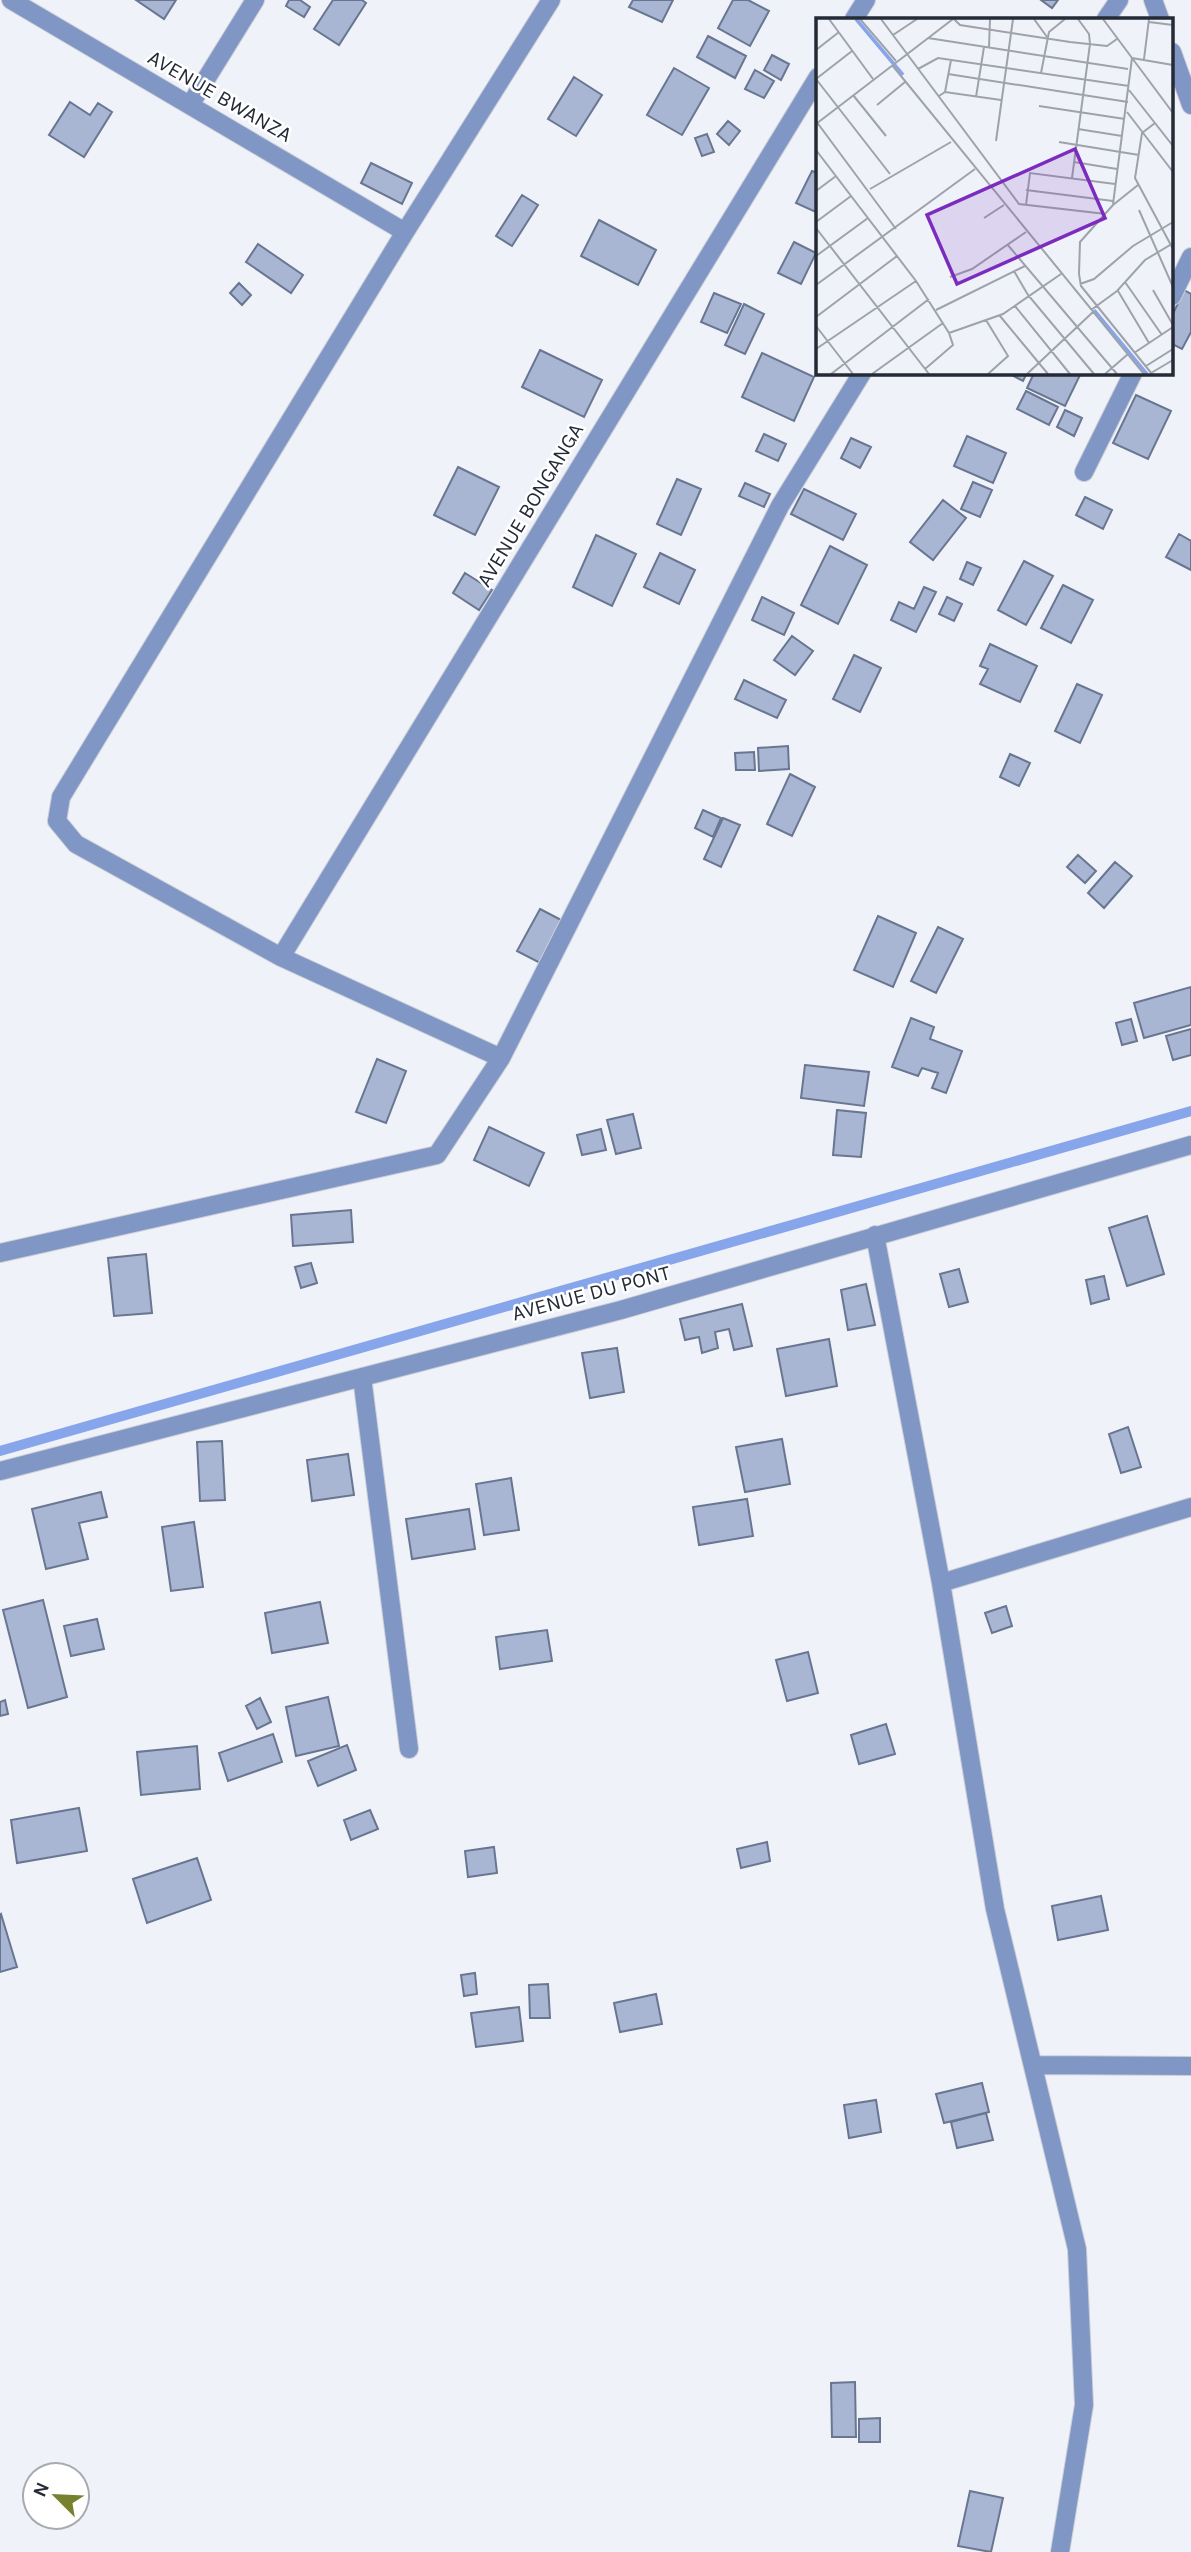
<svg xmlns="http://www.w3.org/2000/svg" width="1191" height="2552" font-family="Karla,sans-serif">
	<rect width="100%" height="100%" fill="#eff2f9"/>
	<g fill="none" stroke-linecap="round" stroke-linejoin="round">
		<path stroke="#86a5ea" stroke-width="10" d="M0 1451 1191 1111"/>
	</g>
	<path fill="#a8b6d4" stroke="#697691" stroke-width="2" d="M136 0H176L164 19Z
		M289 0H300L310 7 304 17 286 6Z
		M333 0H362L366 3 339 45 314 29Z
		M633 0H673L662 22 629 7Z
		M733 0H748L769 11 750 46 718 28Z
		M1041 0H1058L1052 8Z
		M708 36 746 56 735 78 697 57Z
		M772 55 789 64 781 80 764 70Z
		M674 68 709 88 682 135 647 115Z
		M755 70 774 81 764 98 745 89Z
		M574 77 602 95 576 136 548 119Z
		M70 102 90 115 98 103 112 112 84 157 49 135Z
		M728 121 740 131 729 145 717 134Z
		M707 134 714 152 702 156 695 138Z
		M371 163 412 183 402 204 361 183Z
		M812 171 818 173V213L796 203Z
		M522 195 538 205 512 246 496 236Z
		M599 220 656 250 638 285 581 256Z
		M794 242 816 253 801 284 778 273Z
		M258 244 303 275 291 293 246 262Z
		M239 283 251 295 242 305 230 293Z
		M1184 290 1191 294V332L1182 349 1172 344V316Z
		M714 293 741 304 727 333 701 322Z
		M744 304 764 314 745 354 725 345Z
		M540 350 602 380 584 417 522 387Z
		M762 353 814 377 794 421 742 397Z
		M1008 373H1027L1023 381Z
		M1034 373H1081L1065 406 1027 388Z
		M1026 391 1058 407 1049 425 1017 409Z
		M1136 395 1171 411 1148 459 1113 443Z
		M1065 410 1082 418 1074 436 1057 427Z
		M764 434 786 444 778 461 756 451Z
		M967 436 1006 453 993 483 954 466Z
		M851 438 871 447 860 468 841 458Z
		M458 467 499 487 475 535 434 515Z
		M677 479 701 489 681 535 657 524Z
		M973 482 992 490 980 517 961 509Z
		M745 483 770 494 764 507 739 496Z
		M804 489 856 514 843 540 791 514Z
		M1085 497 1112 510 1103 529 1076 515Z
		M943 500 966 518 933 560 910 542Z
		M1179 534 1191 541V570L1166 557Z
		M596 535 636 554 612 606 573 587Z
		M830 546 867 565 838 624 801 605Z
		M660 553 695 570 679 604 644 587Z
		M1024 561 1053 576 1026 625 998 610Z
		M967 562 981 568 973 585 960 579Z
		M465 573 492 590 479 610 453 593Z
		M1063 585 1093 600 1071 643 1041 628Z
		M924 587 936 592 916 632 891 620 899 602 914 609Z
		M762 597 794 613 784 635 752 620Z
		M947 597 962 604 954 621 939 614Z
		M792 636 813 651 795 675 774 660Z
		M990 644 1037 666 1020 702 980 684 988 669 980 666Z
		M854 655 881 668 860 712 833 699Z
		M744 680 786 700 777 718 735 699Z
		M1077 684 1102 695 1080 743 1055 731Z
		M788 746 789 769 759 771 758 748Z
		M754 752 755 770H736L735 753Z
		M1010 754 1030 763 1019 786 1000 777Z
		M790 774 815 787 792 836 767 824Z
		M703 810 721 818 713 837 695 828Z
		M723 818 740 825 721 867 704 859Z
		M1078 855 1096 871 1085 883 1067 867Z
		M1115 862 1132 876 1104 908 1088 893Z
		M540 909 565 922 542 964 517 951Z
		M878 916 916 933 893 987 854 970Z
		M938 927 963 939 936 993 911 981Z
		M1191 987V1025L1144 1038 1134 1003Z
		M911 1018 934 1027 930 1039 962 1051 946 1093 932 1088 938 1073 922 1068 918 1076 892 1067Z
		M1131 1019 1137 1041 1122 1045 1116 1023Z
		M1191 1029V1055L1173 1060 1166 1036Z
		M377 1059 406 1071 386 1123 356 1112Z
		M805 1065 869 1072 864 1106 801 1098Z
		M837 1110 866 1113 861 1157 833 1155Z
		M633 1114 641 1148 616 1154 607 1120Z
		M489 1127 544 1153 529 1186 474 1160Z
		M601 1129 606 1150 582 1155 577 1135Z
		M351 1210 353 1242 293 1246 291 1215Z
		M1147 1216 1164 1274 1127 1286 1109 1228Z
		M146 1254 152 1313 114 1316 108 1258Z
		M311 1263 317 1283 301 1288 295 1267Z
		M959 1269 968 1302 949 1307 940 1274Z
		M1104 1276 1109 1299 1091 1304 1086 1280Z
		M866 1284 875 1325 848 1330 841 1290Z
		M742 1304 752 1346 734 1350 729 1329 715 1332 718 1348 702 1353 699 1337 685 1340 680 1319Z
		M829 1339 837 1386 786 1396 777 1349Z
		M617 1348 624 1392 590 1398 582 1353Z
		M1128 1427 1141 1467 1121 1473 1109 1434Z
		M782 1439 790 1484 745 1492 736 1447Z
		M222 1441 225 1500 200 1501 197 1442Z
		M348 1454 354 1495 312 1501 307 1460Z
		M511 1478 519 1530 484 1535 476 1484Z
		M101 1492 107 1517 79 1523 88 1559 46 1569 32 1509Z
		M747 1499 753 1536 699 1545 693 1507Z
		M469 1509 475 1549 412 1559 406 1519Z
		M194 1522 203 1587 171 1591 162 1527Z
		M43 1600 67 1697 28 1708 3 1610Z
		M320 1602 328 1643 272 1653 265 1613Z
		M1006 1606 1012 1626 992 1633 985 1613Z
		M97 1619 104 1649 71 1656 64 1626Z
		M547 1630 552 1661 500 1669 496 1637Z
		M808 1652 818 1693 787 1701 776 1660Z
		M328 1697 339 1746 296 1756 286 1707Z
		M260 1698 271 1722 257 1729 246 1706Z
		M5 1700 8 1714 0 1716V1702Z
		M886 1724 895 1754 859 1764 851 1735Z
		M273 1734 282 1762 228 1781 219 1753Z
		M347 1745 356 1770 318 1786 308 1761Z
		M197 1746 200 1789 141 1795 137 1752Z
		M79 1808 87 1851 17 1863 11 1820Z
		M370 1810 378 1829 351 1840 344 1820Z
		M767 1842 770 1861 741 1868 737 1849Z
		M494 1847 497 1873 468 1877 465 1851Z
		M197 1858 211 1900 147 1923 133 1879Z
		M1101 1896 1108 1930 1058 1940 1052 1906Z
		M1 1914 17 1967 0 1972V1915Z
		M475 1973 477 1994 464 1996 461 1975Z
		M548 1984 550 2018H530L529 1985Z
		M656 1994 662 2024 620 2032 614 2003Z
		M519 2007 523 2041 476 2047 471 2013Z
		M982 2083 989 2112 944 2123 936 2094Z
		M876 2100 881 2132 849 2138 844 2105Z
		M986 2113 993 2140 957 2148 951 2122Z
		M855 2382 856 2437H832L831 2383Z
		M880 2418V2442H859V2419Z
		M970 2491 1003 2498 991 2552 958 2546Z"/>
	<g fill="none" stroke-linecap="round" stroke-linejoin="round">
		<g stroke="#cbced6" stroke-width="20">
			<path id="minor" d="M11 0 405 232
				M1153 0 1160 19
				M854 19 866 0
				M1106 19 1119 0
				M1172 52 1191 105
				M190 105 255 0
				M1172 296 1191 257
				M1084 472 1133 373
				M281 957 818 77
				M501 1058 281 957 76 844 57 821 61 797 405 232 551 0
				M875 1235 941 1583 995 1909 1077 2249 1084 2405 1060 2552
				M0 1253 437 1155 501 1058 780 506 862 373
				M362 1377 409 1749
				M0 1471 621 1310 1191 1145
				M941 1583 1191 1507
				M1033 2065 1191 2066"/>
		</g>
		<use href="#minor" stroke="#8096c5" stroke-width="18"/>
	</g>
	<g text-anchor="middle" stroke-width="5" stroke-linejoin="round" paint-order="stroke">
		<g font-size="21" fill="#252b36" stroke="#fff">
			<text transform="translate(220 96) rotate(30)" y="7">AVENUE BWANZA</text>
			<text transform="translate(530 505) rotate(-59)" y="7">AVENUE BONGANGA</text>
			<text transform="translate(591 1293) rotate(-15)" y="7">AVENUE DU PONT</text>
		</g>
	</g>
	<g transform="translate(816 18)">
		<rect width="357" height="357" fill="#eff2f9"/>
		<path fill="none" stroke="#86a5ea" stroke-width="3.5" d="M40 1 87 57M278 292 331 356"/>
		<path fill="none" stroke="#9ea2ab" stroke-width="2" d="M13 1 57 61M44 1 80 43M65 1 203 186 290 196M138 1 144 7 254 24 291 28 301 21M218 1 231 19M287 1 357 95M333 4 357 7M77 17 101 1M112 20 312 51M173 29 174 1M0 32 23 14M316 40 357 47M328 41 333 1M76 47 328 356M102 51 122 40 313 68M225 55 233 14 249 1M132 56 312 84M0 61 74 156M0 61 36 33M313 72 357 128M129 74 135 42M37 77 70 118M123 78 129 74 185 82M160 79 168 29M61 87 89 64M223 88 309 101M311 94 357 154M0 103 80 211M339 105 326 115 319 160 357 231M0 106 137 1M262 111 306 118M180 123 197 1M243 124 323 137M0 132 100 263 133 315 137 327 109 351M258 144 301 151M256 160 274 26 273 16 262 1M322 167 297 187 264 224 263 256 265 268 336 356M54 171 135 124M210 172 297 183M0 173 20 158M297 186 316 40M210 187 214 155 299 166M323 192 357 269M168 200 188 187M0 204 35 178M0 210 113 356M191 226 301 356M0 238 52 200M198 253 212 277 278 356M134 259 156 251 210 214M309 264 346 317M264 266 278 261 317 228 357 204M0 267 159 151M337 272 357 307M302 273 333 325M199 288 254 356M120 292 209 248M275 292 301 273 329 242 354 227M184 298 232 356M0 299 81 238M170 302 192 338 172 356M0 308 37 356M133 315 187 296 245 256M0 331 100 263M318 335 357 309M330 348 357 331M335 355 357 342M15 356 113 281M56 356 127 305M211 356 277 294M289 356 312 336"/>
		<path fill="#7b2cbf" fill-opacity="0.15" stroke="#7b2cbf" stroke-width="3.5" d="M259 131 289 200 141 266 111 197Z"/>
		<rect width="357" height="357" fill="none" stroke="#252b36" stroke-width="3.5"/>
	</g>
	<g transform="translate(56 2496) rotate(294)"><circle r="33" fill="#ffffff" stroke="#a8aaaf" stroke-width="2"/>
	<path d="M0-5L12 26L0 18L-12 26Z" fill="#78812d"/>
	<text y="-10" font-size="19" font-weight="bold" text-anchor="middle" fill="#252b36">N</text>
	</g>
</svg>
